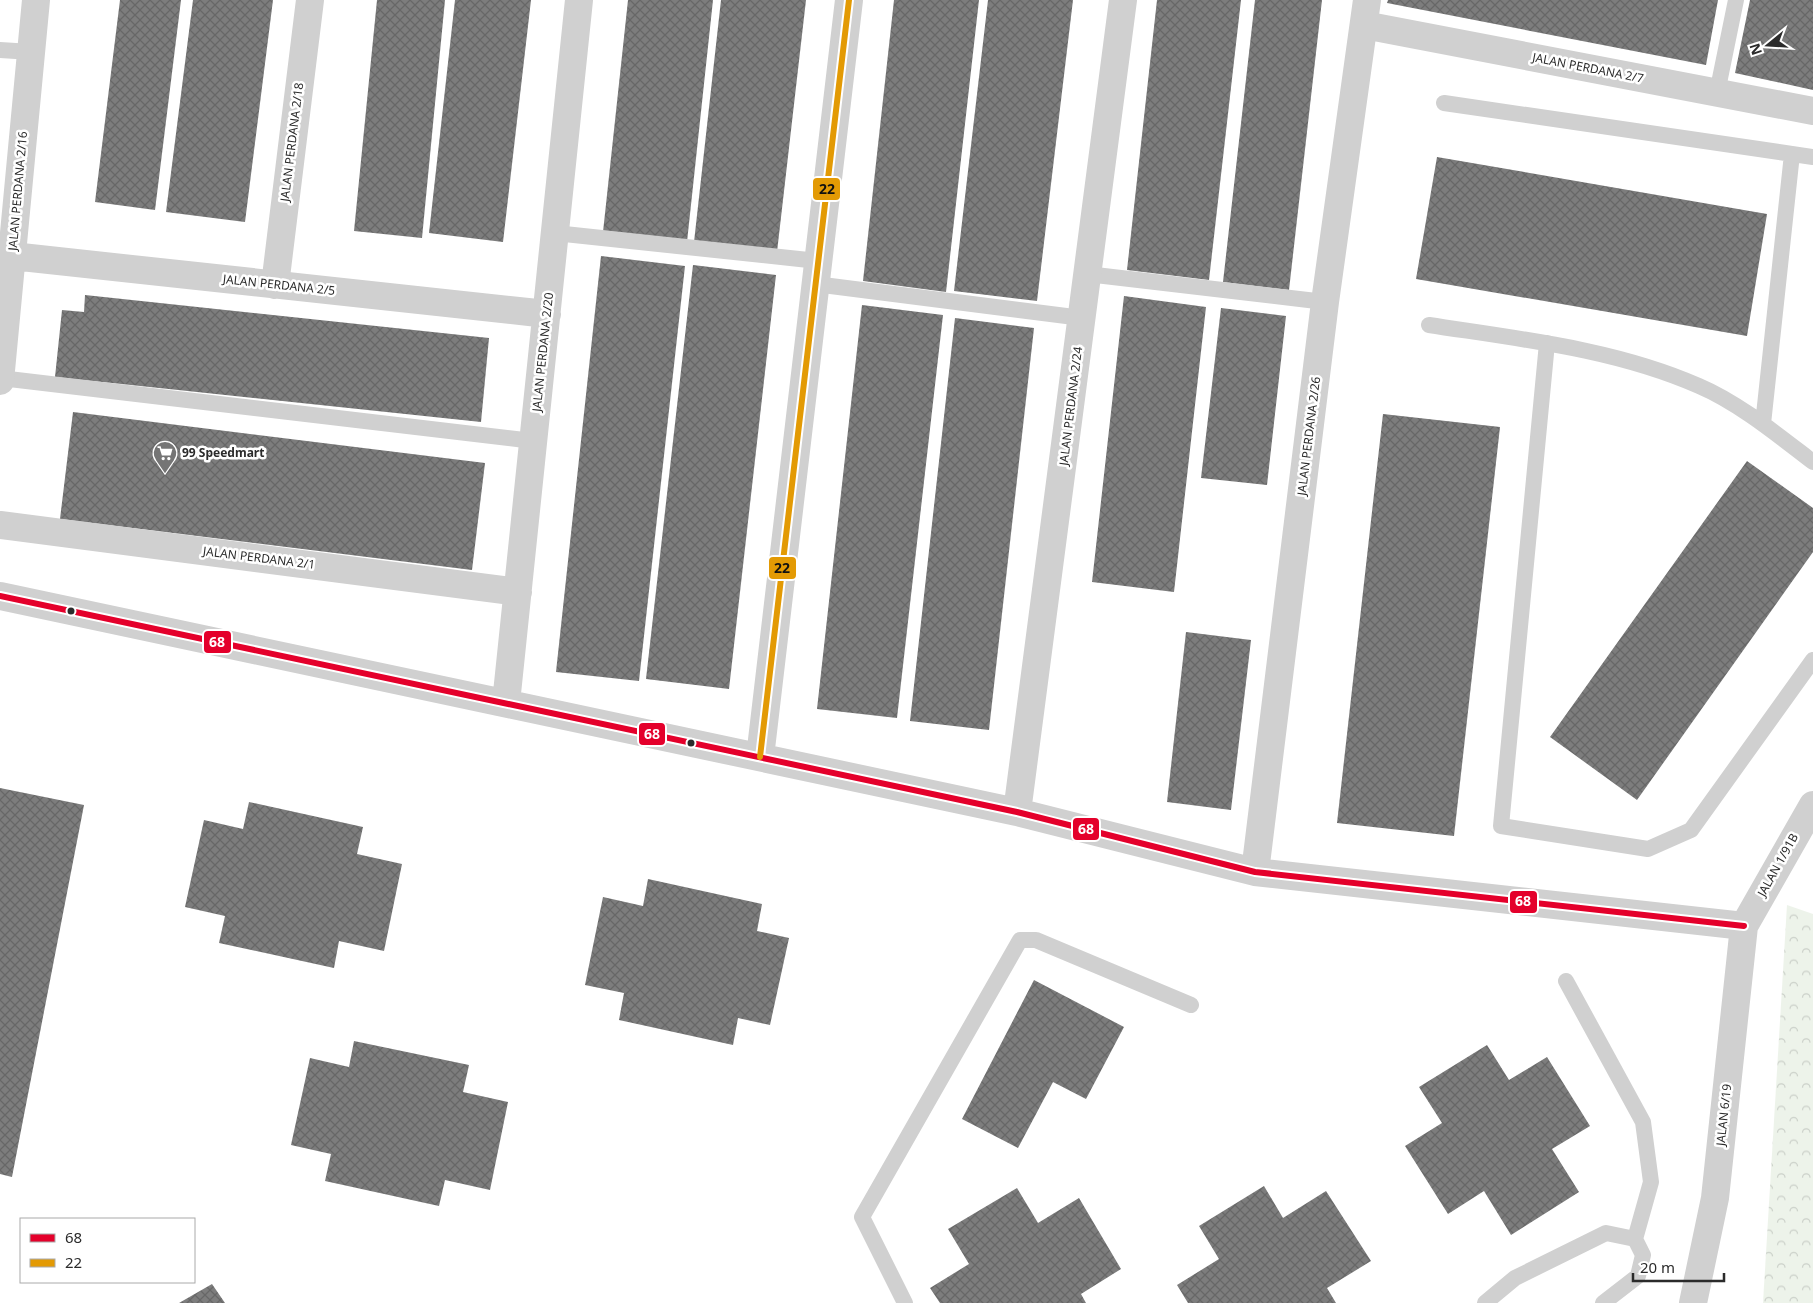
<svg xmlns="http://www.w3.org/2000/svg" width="1813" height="1303" font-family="'Noto Sans',sans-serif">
	<defs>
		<pattern id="forest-crowns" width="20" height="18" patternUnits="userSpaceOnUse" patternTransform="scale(1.25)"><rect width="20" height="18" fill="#edf3ea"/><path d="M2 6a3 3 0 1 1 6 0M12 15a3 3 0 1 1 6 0" fill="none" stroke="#cbd0c9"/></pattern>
		<pattern id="building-cross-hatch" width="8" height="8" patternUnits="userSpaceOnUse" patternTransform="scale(1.25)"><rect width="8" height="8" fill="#7d7d7d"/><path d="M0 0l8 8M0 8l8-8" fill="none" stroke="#676767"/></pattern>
	</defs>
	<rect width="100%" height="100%" fill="#fff"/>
	<path fill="url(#forest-crowns)" d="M1787 905 1813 914V1303H1763Z"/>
	<path fill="url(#building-cross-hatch)" d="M120 0H181L155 210 95 202Z
		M193 0H273L245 222 166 212Z
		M377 0H445L422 238 354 231Z
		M455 0H531L503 242 429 233Z
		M628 0H713L687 242 603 232Z
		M721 0H806L777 252 694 242Z
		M894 0H979L946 292 863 281Z
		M988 0H1073L1037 301 954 291Z
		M1157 0H1241L1209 280 1127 270Z
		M1255 0H1322L1289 290 1223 282Z
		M1388 0H1718L1706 65 1387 3Z
		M1750 0H1813V90L1735 73Z
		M1437 157 1767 214 1747 336 1416 279Z
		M601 256 685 266 639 681 556 672Z
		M693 265 776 275 729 689 646 679Z
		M85 295 489 338 481 422 55 377 62 310 84 312Z
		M1124 296 1206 307 1174 592 1092 582Z
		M862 305 943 315 897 718 817 709Z
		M1221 308 1286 316 1267 485 1201 478Z
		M955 318 1034 328 989 730 910 721Z
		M73 412 485 463 472 570 60 519Z
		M1383 414 1500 427 1454 836 1337 823Z
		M1747 461 1813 508V552L1637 800 1550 737Z
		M1186 632 1251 640 1231 810 1167 802Z
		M0 788 84 805 12 1177 0 1174Z
		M249 802 363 827 357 854 402 864 384 951 339 941 334 968 219 943 225 916 185 907 204 820 243 829Z
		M648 879 762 904 757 931 789 938 770 1025 738 1018 733 1045 619 1020 624 993 585 985 603 897 643 906Z
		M1034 980 1124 1027 1086 1099 1053 1082 1018 1148 962 1119Z
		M354 1041 469 1065 463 1092 508 1102 490 1190 445 1180 439 1206 325 1181 331 1154 291 1145 310 1058 349 1067Z
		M1487 1045 1509 1080 1547 1057 1590 1126 1552 1149 1579 1192 1511 1235 1484 1191 1448 1214 1405 1146 1442 1123 1419 1087Z
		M1264 1186 1283 1218 1326 1191 1371 1261 1327 1288 1336 1303H1188L1177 1285 1219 1259 1199 1226Z
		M1017 1188 1038 1223 1079 1198 1121 1269 1081 1294 1086 1303H940L930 1288 969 1264 948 1229Z
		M212 1284 225 1303H179Z"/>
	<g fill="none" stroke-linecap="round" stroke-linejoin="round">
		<path stroke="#d0d0d0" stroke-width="16" d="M0 50 31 52
			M1717 93 1736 0
			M1444 103 1813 157
			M555 233 818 261
			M1087 274 1325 302
			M815 284 1082 318
			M1429 325C1520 339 1615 349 1699 386 1739 403 1779 436 1813 462
			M1547 343 1501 826 1648 849 1691 830 1813 660
			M0 378 533 441
			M1763 424 1792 154
			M1566 981 1643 1122 1651 1182 1635 1239 1643 1255 1638 1276 1603 1303
			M905 1303 862 1217 1020 940H1036L1191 1005
			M1485 1303 1515 1278 1606 1233 1635 1239"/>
		<path stroke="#d0d0d0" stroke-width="28" d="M1364 25 1813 111
			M12 256 547 314
			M275 285 310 0
			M0 381 36 0
			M0 525 518 592
			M0 596 1017 812 1255 872 1744 926
			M506 703 579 0
			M760 757 849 0
			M1017 812 1123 0
			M1255 872 1325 302 1367 0
			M1693 1303 1715 1198 1744 926 1813 805"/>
		<g stroke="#fff" stroke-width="10">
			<path id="bus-1" d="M0 596 1017 812 1255 872 1744 926"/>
		</g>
		<g stroke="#fff" stroke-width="10">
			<path id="bus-2" d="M760 757 849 0"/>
		</g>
		<use href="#bus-1" stroke="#e4002b" stroke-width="6"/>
		<use href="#bus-2" stroke="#e39a04" stroke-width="6"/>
	</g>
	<defs>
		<g id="supermarket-pin" transform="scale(1.25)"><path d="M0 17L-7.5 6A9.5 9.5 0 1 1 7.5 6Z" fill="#757575" stroke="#fff"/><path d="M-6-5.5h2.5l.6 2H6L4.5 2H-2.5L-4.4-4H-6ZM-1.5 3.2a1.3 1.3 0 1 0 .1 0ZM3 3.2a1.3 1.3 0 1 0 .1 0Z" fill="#fff"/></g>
	</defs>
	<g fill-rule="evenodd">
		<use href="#supermarket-pin" x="165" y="453"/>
	</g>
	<g fill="#2b2b2b" stroke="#fff" stroke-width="2">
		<circle cx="71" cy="611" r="4.5"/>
		<circle cx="691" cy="743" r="4.5"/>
	</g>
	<g text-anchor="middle" stroke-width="5" stroke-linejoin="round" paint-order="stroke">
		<g font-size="12" fill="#2b2b2b" stroke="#fff">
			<text transform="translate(1588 68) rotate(11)" y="4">JALAN PERDANA 2/7</text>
			<text transform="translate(292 142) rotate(-83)" y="4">JALAN PERDANA 2/18</text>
			<text transform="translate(18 191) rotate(-85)" y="4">JALAN PERDANA 2/16</text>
			<text transform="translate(279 285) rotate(6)" y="4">JALAN PERDANA 2/5</text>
			<text transform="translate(543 352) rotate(-84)" y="4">JALAN PERDANA 2/20</text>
			<text transform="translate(1071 406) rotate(-83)" y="4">JALAN PERDANA 2/24</text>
			<text transform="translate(1309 436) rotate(-83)" y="4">JALAN PERDANA 2/26</text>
			<text transform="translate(259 558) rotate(7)" y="4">JALAN PERDANA 2/1</text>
			<text transform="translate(1778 865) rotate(-61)" y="4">JALAN 1/91B</text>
			<text transform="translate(1724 1115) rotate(-84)" y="4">JALAN 6/19</text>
		</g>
		<g font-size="12" font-weight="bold" fill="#2b2b2b" stroke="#fff" text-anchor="start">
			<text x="182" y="457">99 Speedmart</text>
		</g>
	</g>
	<g stroke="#fff" stroke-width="2">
		<rect x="812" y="177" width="29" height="24" rx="5" fill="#e39a04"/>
		<rect x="768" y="556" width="29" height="24" rx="5" fill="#e39a04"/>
		<rect x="203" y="630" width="29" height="24" rx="5" fill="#e4002b"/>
		<rect x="638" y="722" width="28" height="24" rx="5" fill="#e4002b"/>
		<rect x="1072" y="817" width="28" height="24" rx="5" fill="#e4002b"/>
		<rect x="1509" y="890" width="29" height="24" rx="5" fill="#e4002b"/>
	</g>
	<g font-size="14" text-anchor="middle" font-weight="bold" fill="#fff">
		<text x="217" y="647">68</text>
		<text x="652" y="739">68</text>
		<text x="1086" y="834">68</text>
		<text x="1523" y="906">68</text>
	</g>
	<g font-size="14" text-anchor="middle" font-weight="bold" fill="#111">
		<text x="827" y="194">22</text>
		<text x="782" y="573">22</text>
	</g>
	<rect x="20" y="1218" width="175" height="65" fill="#ffffff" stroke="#aaaaaa"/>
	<rect x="30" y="1234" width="25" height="8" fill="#e4002b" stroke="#aaaaaa"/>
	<text x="65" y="1243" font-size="15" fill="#2b2b2b">68</text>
	<rect x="30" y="1259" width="25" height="8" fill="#e39a04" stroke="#aaaaaa"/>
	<text x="65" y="1268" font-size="15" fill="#2b2b2b">22</text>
	<g transform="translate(1768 45) rotate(252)" stroke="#ffffff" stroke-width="4" paint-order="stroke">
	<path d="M0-4L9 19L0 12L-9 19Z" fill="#2b2b2b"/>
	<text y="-8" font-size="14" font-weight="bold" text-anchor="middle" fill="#2b2b2b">N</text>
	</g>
	<path d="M1633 1273v8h91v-8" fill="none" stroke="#2b2b2b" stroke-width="2.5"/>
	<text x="1640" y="1273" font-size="15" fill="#2b2b2b" stroke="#ffffff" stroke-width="4" paint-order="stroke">20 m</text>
</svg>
